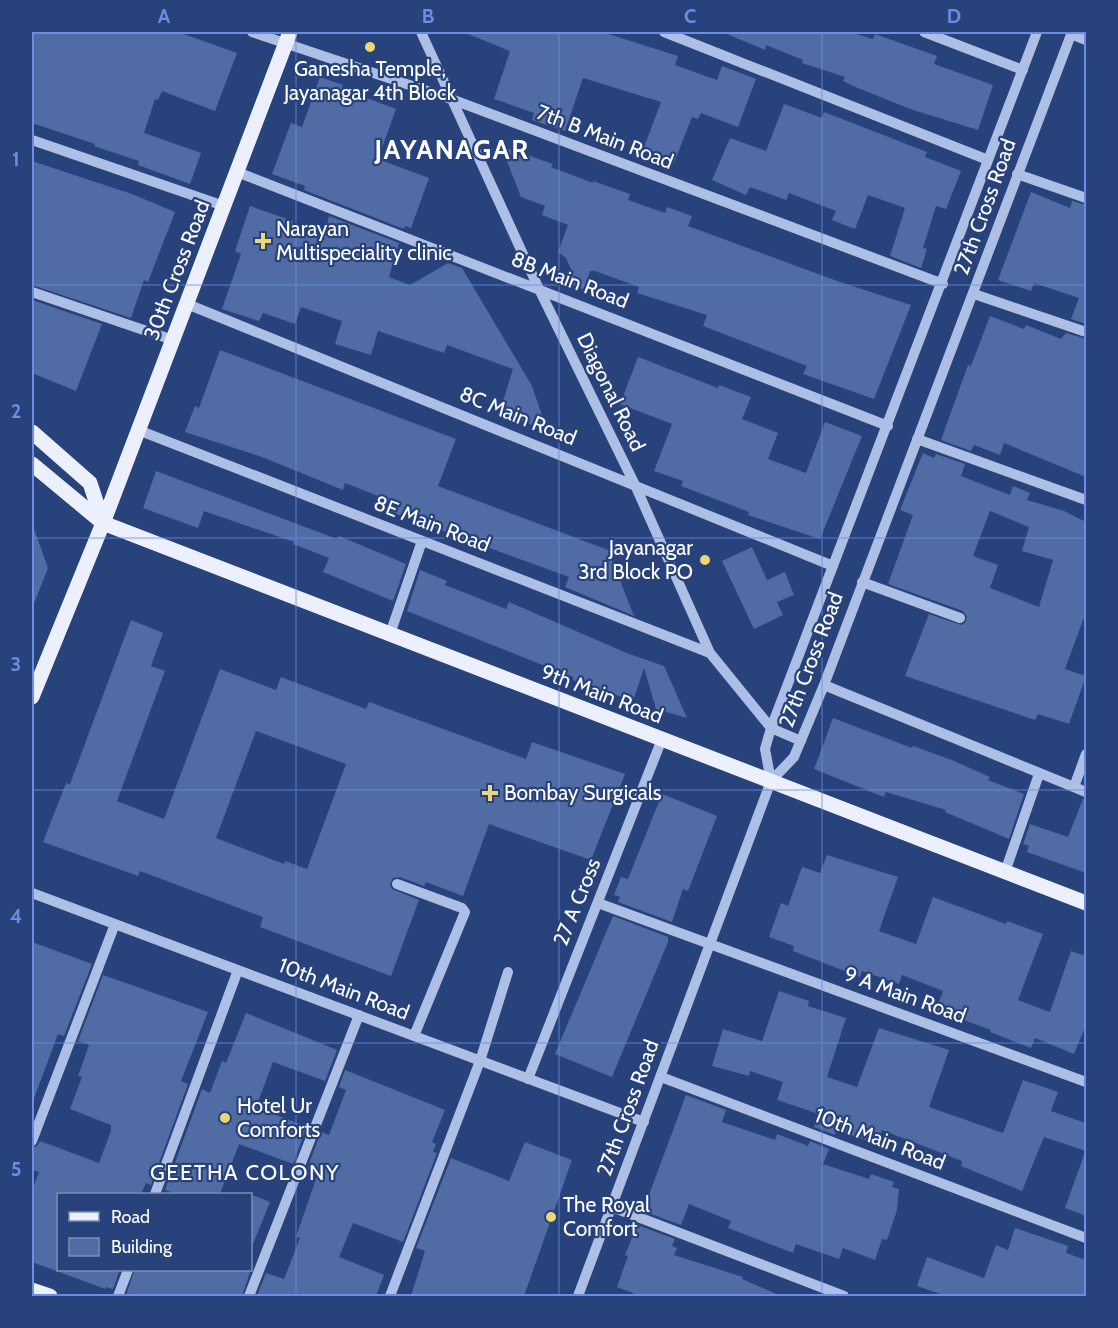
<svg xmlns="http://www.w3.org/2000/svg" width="1118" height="1328" font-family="Cabin,sans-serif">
	<rect width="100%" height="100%" fill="#28427c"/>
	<path fill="#516ba4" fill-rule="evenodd" d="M32 32H178L237 53 215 111 162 91 158 100 155 99 144 133 201 153 190 184 138 165 139 161 94 146 95 144 32 123Z
		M463 32H602L678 56 675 65 717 80 722 66 756 79 738 127 701 113 698 119 692 117 674 163 643 150 661 102 583 78 565 131 532 120 534 113 494 99 510 51Z
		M722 32H849L873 39 875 34 937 56 934 64 993 85 978 130 910 109 853 86 843 81 845 77 802 63 803 60 766 45 765 50Z
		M320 77 343 85 342 89 396 109 378 159 429 178 411 228 405 226 404 229 304 190 305 186 272 174 291 123 302 127Z
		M784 104 822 118 824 112 927 152 925 157 961 171 946 209 936 206 923 248 927 249 921 268 890 256 905 208 868 195 855 229 832 220 836 211 789 193 786 200 750 187 746 195 712 180 730 138 766 151Z
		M501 146 553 164 551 167 593 183V181L630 194 628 200 665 213 667 207 692 216 688 226 840 282 911 305 874 399 803 374 807 366 703 326 707 315 637 293 639 287 595 271H590L584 290 569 283 571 269 566 258 558 252 568 225 542 215 545 206 521 197Z
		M32 161 132 194 175 212 148 282 144 280 131 318 32 285Z
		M1031 192 1070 208 1072 201 1086 205V324L1071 319 1079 298 1034 283 1031 291 998 280Z
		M250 206 293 221 291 228 323 239 329 216 399 243 389 277 410 285 448 263 462 268 532 386 547 430 499 414 513 369 447 345 444 353 378 331 371 355 335 344 342 321 301 307 295 324 263 313 259 321 222 309 241 254 235 251Z
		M32 300 102 324 76 391 32 373Z
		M990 316 1024 329 1026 325 1061 339 1066 333 1086 339V477L1004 443 1000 455 974 445 971 451 941 440 968 365 971 366Z
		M220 350 456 439 438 486 608 550 634 616 565 587 569 577 388 511 391 501 345 483 343 490 262 457 185 432 195 406 199 408Z
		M638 357 718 388 719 385 751 397 742 419 778 433 768 459 806 473 825 422 862 436 820 539 748 515 749 512 681 486 683 481 654 471 672 424 620 404Z
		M923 453 934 458 936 454 965 464 961 476 1010 495 1013 486 1030 493 1027 500 1064 511 1086 522V612L1065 669 1086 676 1069 724 1038 714 1035 720 905 676 929 614 961 625 965 623 967 617 963 611 888 584 913 515 900 510ZM990 511 1029 527 1022 551 1053 560 1039 607 990 588 998 565 973 556Z
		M156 471 337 539 339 536 406 564 393 601 323 572 329 558 293 544 294 542 204 511 198 528 143 508Z
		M32 529H34L48 568 33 606Z
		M752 547 767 580 785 572 794 595 777 602 783 615 754 629 722 561Z
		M420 570 447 581 445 585 506 609 509 602 629 654 664 666 687 718 656 709 644 668 633 701 573 680V677L407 611Z
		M131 620 163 633 151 666 165 671 117 801 164 819 220 669 276 690 281 677 366 709 369 702 526 759 532 742 625 774 591 860 489 824 463 896 426 882 424 886 400 877 393 878 390 885 392 889 419 900 391 976 260 927 263 917 140 871 138 876 43 842 66 783 70 784ZM256 731 346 764 307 869 285 861 284 864 216 838Z
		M833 718 912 748 913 746 952 760 990 777 988 780 1024 794 1009 839 945 812 946 810 886 792 884 797 814 769Z
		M662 794 717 816 688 891 683 889 672 922 618 902 620 897 614 895 621 877 628 879Z
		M1083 799H1086V873L1027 852 1029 846 1023 844 1030 824 1068 837Z
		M827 855 898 877 879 931 916 944 933 897 1006 924 1007 921 1043 934 1018 1000 1050 1012 1071 951 1086 956V1025L1074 1054 1035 1038 1031 1048 990 1032 991 1030 936 1010 943 991 902 975 899 984 862 971 860 977 793 951 794 946 769 937 781 903 788 906 802 867 820 873Z
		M613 916 668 937V942L612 1077 555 1054Z
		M32 942 92 964 64 1036 58 1034 33 1101Z
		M103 975 208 1012 181 1081 188 1084 151 1185 146 1183 141 1194H58V1269H120L113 1289 106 1287 105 1289 32 1262V1191L39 1172 32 1170V1148L37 1146 40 1141 99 1163 111 1131V1125L70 1109 82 1077 78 1076 89 1045 78 1041Z
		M779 991 809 1001 808 1006 846 1018 827 1077 857 1087 879 1028 949 1050 929 1107 1003 1133 1023 1080 1058 1092 1051 1111 1086 1123V1151L1044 1137 1022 1191 961 1166 962 1161 882 1130 877 1144 836 1130 835 1135 814 1127 819 1114 777 1100 783 1082 750 1071 749 1076 712 1066 723 1029 762 1041Z
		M246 1013 337 1050 325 1081 273 1062 256 1107 307 1127 293 1164 239 1144 220 1194H177L165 1190 202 1089 210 1093 222 1061 226 1063Z
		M345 1070 445 1110 432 1142 436 1144 433 1152 437 1153 403 1242 353 1223 339 1257 384 1275 376 1296H257L266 1273 284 1279 300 1238 296 1237 318 1173 307 1169 321 1132 329 1135 346 1090 339 1087Z
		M686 1095 726 1110 722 1122 775 1140 777 1134 808 1146 810 1141 829 1149 823 1164 869 1179 871 1174 894 1182 892 1187 899 1189 897 1210 887 1240 882 1239 875 1260 843 1248 839 1259 796 1244 793 1253 728 1228 731 1221 689 1204 681 1225 643 1211Z
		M525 1142 572 1160 524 1296H411L425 1251 416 1248 451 1158 509 1181Z
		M1084 1155H1086V1216L1065 1208Z
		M250 1194 270 1202 251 1249H250Z
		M637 1225 675 1239 672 1246 677 1248 674 1255 743 1277 742 1279 781 1296H641L617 1287 628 1256 625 1255Z
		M1015 1228 1068 1246 1066 1253 1086 1260V1296H946L917 1286 927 1257 984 1278 996 1245 1008 1250Z
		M135 1269H251L242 1296H131L126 1295Z"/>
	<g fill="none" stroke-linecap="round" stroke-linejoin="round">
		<path stroke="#adbfe4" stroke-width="10" d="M252 32 451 99 943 284
			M421 32 539 289 635 485 710 653 771 728 801 741
			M664 32 988 160
			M924 32 1023 70
			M1071 34 1086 40
			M32 140 224 206
			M237 172 888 426
			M1017 174 1086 198
			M32 292 173 340
			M974 294 1086 332
			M187 304 833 566
			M138 430 710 653
			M917 439 1086 500
			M862 582 960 618
			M390 634 422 541
			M824 685 1086 792
			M771 781 765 749 771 728 1037 32
			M1074 787 1086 754
			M1005 872 1039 774
			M397 884 462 908 465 912 414 1036
			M32 893 644 1122
			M598 903 1086 1082
			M661 1077 1086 1238
			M528 1079 662 739
			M32 1141 115 924
			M155 1194 238 970
			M612 1207 844 1296
			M118 1296 128 1270
			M249 1296 359 1015
			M390 1296 480 1061 508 972
			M578 1296 771 781 794 757 824 685 1072 32"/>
		<path stroke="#ecf0fc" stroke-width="15" d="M32 432 90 483 103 523
			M32 464 103 523 1086 903
			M32 697 103 523 290 32
			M32 1290 50 1296"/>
	</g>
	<path fill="none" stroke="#6c8ce6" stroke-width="1.5" stroke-opacity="0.55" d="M296 32V1296M559 32V1296M822 32V1296M32 285H1086M32 538H1086M32 790H1086M32 1043H1086"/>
	<g fill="#ebd873" stroke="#28427c" stroke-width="2">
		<circle cx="370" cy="47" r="6"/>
		<path d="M260 232h6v6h6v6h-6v6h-6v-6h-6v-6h6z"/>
		<circle cx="705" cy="560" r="6"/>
		<path d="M487 784h6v6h6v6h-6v6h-6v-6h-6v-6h6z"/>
		<circle cx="225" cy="1118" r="6"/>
		<circle cx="551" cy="1217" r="6"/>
	</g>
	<g text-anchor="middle" stroke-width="4.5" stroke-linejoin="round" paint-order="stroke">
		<g font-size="21" fill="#fff" stroke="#28427c" text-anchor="start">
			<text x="370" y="76" text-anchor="middle">Ganesha Temple,<tspan x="370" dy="24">Jayanagar 4th Block</tspan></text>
			<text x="276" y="236">Narayan<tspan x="276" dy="24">Multispeciality clinic</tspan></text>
			<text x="693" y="555" text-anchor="end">Jayanagar<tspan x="693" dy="24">3rd Block PO</tspan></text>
			<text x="504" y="800">Bombay Surgicals</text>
			<text x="237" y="1113">Hotel Ur<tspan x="237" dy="24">Comforts</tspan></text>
			<text x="563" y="1212">The Royal<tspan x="563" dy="24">Comfort</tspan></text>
		</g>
		<g font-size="21" fill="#fff" stroke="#28427c">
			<text transform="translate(605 137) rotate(21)" y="7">7th B Main Road</text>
			<text transform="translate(985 207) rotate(-70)" y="7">27th Cross Road</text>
			<text transform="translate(177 270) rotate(-69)" y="7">30th Cross Road</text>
			<text transform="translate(570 280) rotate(21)" y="7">8B Main Road</text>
			<text transform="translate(611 392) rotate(64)" y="7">Diagonal Road</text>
			<text transform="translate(518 416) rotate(22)" y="7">8C Main Road</text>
			<text transform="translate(432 524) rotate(21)" y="7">8E Main Road</text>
			<text transform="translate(811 660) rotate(-69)" y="7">27th Cross Road</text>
			<text transform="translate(602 694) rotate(21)" y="7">9th Main Road</text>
			<text transform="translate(577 902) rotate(-68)" y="7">27 A Cross</text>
			<text transform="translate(344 989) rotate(21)" y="7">10th Main Road</text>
			<text transform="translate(905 995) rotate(20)" y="7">9 A Main Road</text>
			<text transform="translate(628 1108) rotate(-70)" y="7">27th Cross Road</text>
			<text transform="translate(880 1139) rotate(21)" y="7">10th Main Road</text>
		</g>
		<g font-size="22" letter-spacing="1.5" fill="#fff" stroke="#28427c">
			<text x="245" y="1180">GEETHA COLONY</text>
		</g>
		<g font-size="27" font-weight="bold" letter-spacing="1.5" fill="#fff" stroke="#28427c">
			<text x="452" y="159">JAYANAGAR</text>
		</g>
	</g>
	<rect width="1118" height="1328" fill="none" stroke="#28427c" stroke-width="66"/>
	<rect x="57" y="1193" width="195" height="78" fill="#28427c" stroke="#7e8eb0" stroke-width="1.5"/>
	<rect x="69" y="1212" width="30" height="9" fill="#ecf0fc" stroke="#7e8eb0" stroke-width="1.5"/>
	<text x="111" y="1223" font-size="18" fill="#ffffff">Road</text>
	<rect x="69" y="1238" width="30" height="18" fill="#516ba4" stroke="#7e8eb0" stroke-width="1.5"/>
	<text x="111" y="1253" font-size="18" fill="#ffffff">Building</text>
	<rect x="33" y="33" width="1052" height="1262" fill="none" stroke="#6c8ce6" stroke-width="2"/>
	<g font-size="20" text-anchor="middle" font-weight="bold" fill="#6c8ce6">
		<text x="164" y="23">A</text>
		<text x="428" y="23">B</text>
		<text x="690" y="23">C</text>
		<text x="954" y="23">D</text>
		<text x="16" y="166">1</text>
		<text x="16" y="418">2</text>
		<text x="16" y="671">3</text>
		<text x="16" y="923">4</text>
		<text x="16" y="1176">5</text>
	</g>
</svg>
